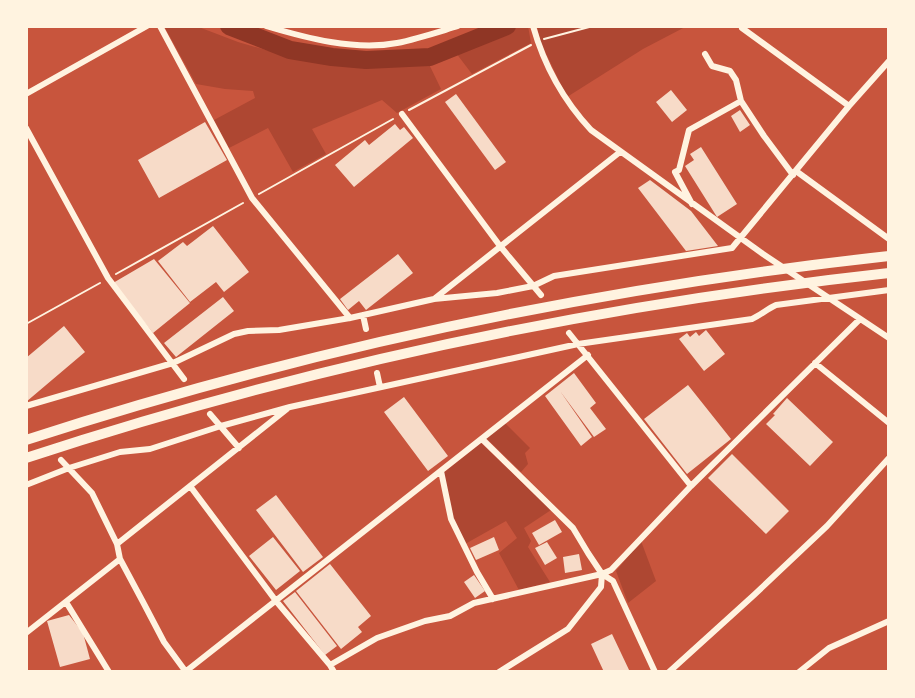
<svg xmlns="http://www.w3.org/2000/svg" width="915" height="698" font-family="Figtree,sans-serif">
	<rect width="100%" height="100%" fill="#c8553d"/>
	<path fill="#ae4732" d="M164 26H196L238 42 290 57 328 63 370 65 427 60 441 89 397 113 382 100 312 129 326 154 293 172 268 128 229 148 214 120 255 98 253 91 225 89 196 84Z
		M516 26H528L531 43 472 74 456 53Z
		M537 26H687L643 49 567 97 540 41Z
		M505 423 530 448 525 453 528 464 521 472 486 438Z
		M481 443 551 510 524 528 531 541 528 547 550 582 519 590 499 553 517 538 506 521 465 544 453 519 443 473Z
		M641 541 656 581 628 603 616 571Z"/>
	<g fill="none" stroke-linecap="round" stroke-linejoin="round">
		<path stroke="#8f3625" stroke-width="18" d="M229 26 290 50 332 57 366 60 430 57 507 26"/>
	</g>
	<path fill="#f7dbc8" d="M671 90 687 110 672 122 656 102Z
		M456 94 506 162 495 170 445 102Z
		M740 110 750 125 740 132 731 116Z
		M205 122 227 160 159 198 138 160Z
		M395 124 400 130 404 127 413 138 354 187 335 165 365 140 369 145Z
		M701 147 737 204 717 217 685 166 694 160 690 154Z
		M650 180 691 211 718 246 686 251 638 188Z
		M213 226 249 272 224 292 216 282 190 302 158 261 183 242 187 246Z
		M398 254 413 273 366 310 359 301 348 310 340 299Z
		M154 259 190 303 153 333 113 283Z
		M223 297 234 311 176 357 164 343Z
		M64 326 85 352 26 402V358Z
		M706 330 725 354 704 371 679 339 687 333 690 337 696 332 699 336Z
		M574 373 596 403 590 408 606 429 594 437 560 391 592 437 581 446 545 396Z
		M688 385 731 439 687 474 644 419Z
		M404 397 448 456 428 471 384 412Z
		M787 398 833 442 810 466 766 424 775 415 773 414Z
		M732 454 789 511 766 534 708 478Z
		M276 495 323 557 303 572 256 510Z
		M555 520 562 532 539 545 532 533Z
		M273 537 300 571 276 590 249 556Z
		M494 537 499 550 476 560 470 548Z
		M547 542 557 558 545 565 535 548Z
		M579 554 582 570 565 573 563 557Z
		M330 564 371 616 358 627 362 632 341 649 296 591Z
		M474 575 485 591 475 598 464 582Z
		M295 592 337 646 325 655 283 601Z
		M69 615 83 633 90 659 60 667 47 621Z
		M612 634 630 672H604L591 644Z"/>
	<g fill="none" stroke-linecap="round" stroke-linejoin="round">
		<path stroke="#fff3e0" stroke-width="2" d="M544 39 593 26
			M409 110 531 45
			M259 194 393 119
			M116 274 243 203
			M26 324 100 283"/>
		<path stroke="#fff3e0" stroke-width="6" d="M160 26 252 198 350 318
			M266 26C306 38 355 51 397 43 417 39 438 32 458 26
			M533 26C544 65 563 100 591 130L763 254 889 338
			M742 28 849 106
			M705 54 712 66 730 71 736 80 741 101 764 136 793 175
			M26 94 147 26
			M402 114 500 246 541 295
			M26 128 108 278 184 379
			M796 171 889 239
			M692 204 675 172 679 170 689 130 741 101
			M434 299 620 152
			M363 315 366 329
			M569 333 691 486
			M815 363 889 423
			M377 373 380 387
			M26 406 173 363 234 334 248 331 279 330 350 318 434 299 497 293 533 286 554 276 732 248 849 106 889 61
			M210 414 239 448
			M482 439 573 528 588 553 602 574 613 581 655 672
			M61 460 92 493 117 544 120 559 143 602 164 642 186 672
			M441 471 451 519 477 572 493 599
			M26 485 69 468 120 452 150 449 221 426 290 407 578 344 752 319C761 315 767 309 776 305L889 290
			M190 486 276 601 330 665 334 672
			M117 544 287 409
			M66 602 109 672
			M26 633 120 559
			M330 665 377 638 425 621 450 616 474 603 602 574 611 570 691 486 860 319
			M185 672 588 355
			M499 672 568 629 601 587 602 574
			M669 672 754 595 827 526 889 458
			M799 672 829 648 889 621"/>
		<path stroke="#fff3e0" stroke-width="10" d="M26 440C306 349 596 288 889 256
			M26 458C306 366 596 305 889 273"/>
	</g>
	<rect width="915" height="698" fill="none" stroke="#fff3e0" stroke-width="56"/>
</svg>
